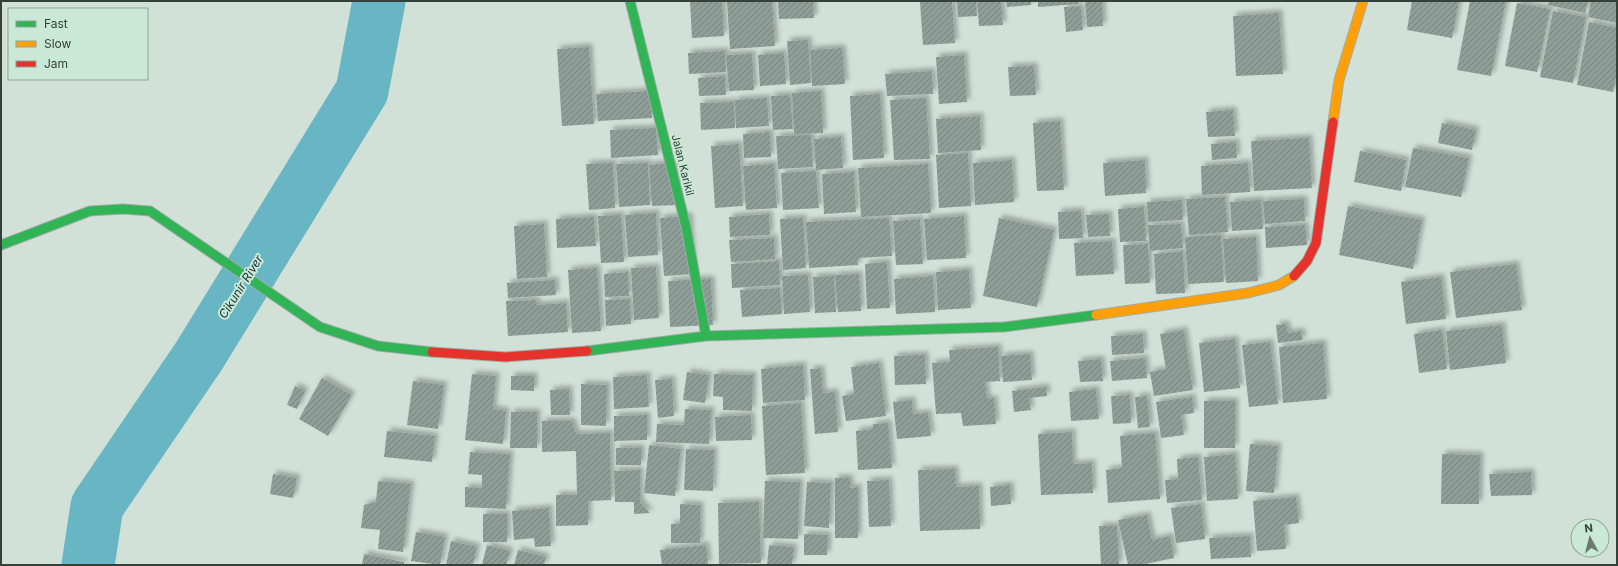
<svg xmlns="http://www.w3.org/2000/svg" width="1618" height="566" font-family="Inter,sans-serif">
	<defs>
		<pattern id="building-hatch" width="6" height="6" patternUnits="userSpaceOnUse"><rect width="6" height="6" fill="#909e99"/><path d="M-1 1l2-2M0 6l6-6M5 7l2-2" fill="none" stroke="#76827e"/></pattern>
		<filter id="shadow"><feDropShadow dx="3.5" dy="-3.5" stdDeviation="2" flood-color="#0004"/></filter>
	</defs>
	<rect width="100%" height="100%" fill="#d1e1d7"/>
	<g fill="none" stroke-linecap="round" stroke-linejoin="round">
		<path stroke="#68b5c3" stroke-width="53" d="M88 565 97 506 199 356 362 91 379 1"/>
	</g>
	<path fill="url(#building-hatch)" filter="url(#shadow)" d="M690 1H722L724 36 692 38Z
		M727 1H772L775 46 730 49Z
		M778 1H813L814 18 779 19Z
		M952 1 955 43 923 45 920 2Z
		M957 1H976L977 16 958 17Z
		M977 1H1001L1003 25 979 26Z
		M1006 1H1031V5L1007 7Z
		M1038 1H1078V4L1038 7Z
		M1085 1H1102L1103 26 1087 27Z
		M1412 1H1459L1452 38 1407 30Z
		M1470 1H1506L1491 76 1457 70Z
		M1549 1H1588L1585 13 1548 5Z
		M1591 1H1617V23L1588 17Z
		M1517 3 1550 9 1537 72 1505 66Z
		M1064 7H1081L1083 30 1066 32Z
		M1553 11 1586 17 1573 83 1540 77Z
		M1279 13 1283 74 1236 76 1233 16Z
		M1589 22 1617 28V72L1613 92 1577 85Z
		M808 40 811 83 790 85 787 41Z
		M589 47 594 124 562 126 557 49Z
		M842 48 845 84 812 86 810 50Z
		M725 51 726 72 689 74 688 53Z
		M784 53 786 84 760 86 758 55Z
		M752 54 754 90 729 91 726 55Z
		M964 55 967 102 939 104 936 57Z
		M1034 66 1036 95 1010 96 1008 67Z
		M932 71 933 94 887 96 885 74Z
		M725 76 726 95 699 96 698 78Z
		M651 91 652 118 598 121 596 94Z
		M821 91 823 133 794 134 792 93Z
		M880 94 884 158 853 160 850 96Z
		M790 95 793 129 773 130 771 96Z
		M767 98 769 126 736 128 735 100Z
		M926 98 930 159 894 160 890 100Z
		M734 102 735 128 701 130 700 103Z
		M1233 110 1235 136 1208 137 1206 112Z
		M980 116 981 150 938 153 936 119Z
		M1060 121 1064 190 1037 191 1033 123Z
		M1442 123 1476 130 1472 150 1438 143Z
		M656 128 658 155 611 158 610 130Z
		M770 132 771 157 744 158 743 134Z
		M811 135 813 167 778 169 776 136Z
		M841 137 843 168 816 170 814 139Z
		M1309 138 1312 188 1254 191 1251 141Z
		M1236 142 1237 158 1212 160 1211 144Z
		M739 144 743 206 715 208 711 146Z
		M1413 148 1469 158 1461 197 1405 187Z
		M1360 151 1406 160 1401 191 1354 182Z
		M968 153 971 206 939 208 936 155Z
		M1012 160 1014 202 975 205 973 163Z
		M1145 160 1146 193 1105 196 1103 163Z
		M613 163 615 208 589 210 586 164Z
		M648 163 650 205 619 207 616 164Z
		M674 163 677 205 652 206 649 165Z
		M1248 163 1250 192 1202 195 1201 166Z
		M774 164 777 208 746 210 743 166Z
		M928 164 931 213 861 217 858 168Z
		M816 171 819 208 783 210 781 173Z
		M854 172 856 212 824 214 822 174Z
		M1225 197 1228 232 1189 235 1186 199Z
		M1304 199 1305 221 1265 224 1263 201Z
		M1182 200 1183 220 1148 222 1147 202Z
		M1261 200 1263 229 1232 231 1230 202Z
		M1348 206 1422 220 1413 269 1339 255Z
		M1144 207 1146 241 1120 242 1118 209Z
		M1081 211 1083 238 1059 239 1058 212Z
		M656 213 658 255 628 257 625 215Z
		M769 214 770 235 730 237 729 217Z
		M1109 214 1110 236 1088 237 1086 215Z
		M621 215 624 262 601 263 598 216Z
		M689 216 693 274 664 276 660 218Z
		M964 216 966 258 927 260 924 219Z
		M594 217 596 246 557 248 556 219Z
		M803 218 806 268 783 270 780 219Z
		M889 218 892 256 858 258V265L809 268 806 222Z
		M999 218 1054 230 1037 307 983 296Z
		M920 219 923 264 896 265 893 221Z
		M544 224 547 277 517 279 514 226Z
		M1181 224 1183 248 1150 251 1148 225Z
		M1305 225 1307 245 1266 248 1265 227Z
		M1221 235 1224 282 1188 284 1185 237Z
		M1256 237 1258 281 1226 283 1223 239Z
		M774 238 775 259 731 262 729 240Z
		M1112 241 1114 274 1076 276 1074 243Z
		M1148 244 1150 283 1125 284 1123 245Z
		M1183 251 1185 293 1156 294 1154 254Z
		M779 261 780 285 732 288 731 264Z
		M887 262 890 308 867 309 865 264Z
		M1516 264 1522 310 1456 318 1450 272Z
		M656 267 659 318 634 320 631 268Z
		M597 268 601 331 572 333 568 270Z
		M969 270 971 308 938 310 936 272Z
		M628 272 629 296 605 297 604 274Z
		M859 274 861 311 838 312 835 275Z
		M808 275 810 312 784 314 782 276Z
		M834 276 836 312 815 313 813 277Z
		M933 276 935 312 896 314 894 279Z
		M1441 277 1446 319 1406 324 1401 282Z
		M711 279 713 325 670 327 668 281Z
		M555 280 556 295 508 298 507 283Z
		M780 288 782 314 742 317 740 290Z
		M630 299 631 324 606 326 605 300Z
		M536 300 537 305 566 303 568 332 508 336 506 301Z
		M1286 324 1288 333 1301 331 1303 340 1278 343 1276 325Z
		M1502 325 1506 363 1450 370 1446 331Z
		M1184 330 1193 390 1154 396 1150 372 1166 369 1160 334Z
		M1442 330 1447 369 1419 373 1414 334Z
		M1143 334 1144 353 1112 355 1111 336Z
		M1235 339 1240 388 1204 392 1199 343Z
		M1270 342 1278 404 1249 407 1242 345Z
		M1323 343 1327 399 1283 403 1279 347Z
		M998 347 1000 381 985 382 987 399H994L996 424 963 426 961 413 936 414 932 363 950 362 949 350Z
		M1030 354 1032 380 1003 382 1001 356Z
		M925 355 926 384 895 385 894 356Z
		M1145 358 1147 378 1112 381 1110 361Z
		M1101 359 1103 381 1080 382 1078 361Z
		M879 363 886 416 846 421 842 396 854 394 851 367Z
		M803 365 805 400 763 403 761 369Z
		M810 369H821L823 393 835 392 838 432 815 434Z
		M687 372 709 375 705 403 683 400Z
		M472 374 496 376 493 409 506 411 503 444 465 440Z
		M714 374 753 375 752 411 723 410V397L713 396Z
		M647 375 649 407 614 409 613 377Z
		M511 376H534V391L511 390Z
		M322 378 352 395 328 436 299 419Z
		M672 379 674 416 658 418 655 380Z
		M413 381 444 385 438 429 407 425Z
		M581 384 607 385 606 426 581 425Z
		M295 386 305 391 297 409 287 405Z
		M1046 387 1047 396 1029 398 1031 410 1014 412 1012 391Z
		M569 389 570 415H551L550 390Z
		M1096 389 1099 419 1071 421 1069 392Z
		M1130 395 1131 423 1113 424 1111 396Z
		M1147 396 1150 427 1138 428 1135 397Z
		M1192 397 1194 413 1181 415 1184 435 1161 438 1156 402Z
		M912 400 913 414 928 413 931 436 897 439 893 402Z
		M1204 401H1235V448H1204Z
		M801 403 805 473 766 475 762 406Z
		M685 409 711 410 709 444 656 442 657 424 684 425Z
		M511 412H537V448H510Z
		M647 415V440L614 441V416Z
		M751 415 752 440 716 441 715 417Z
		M542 421H572L576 434 610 433 611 500 588 501V525L556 526V495H577L576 451 542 452Z
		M888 423 892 468 858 470 856 431 873 429V424Z
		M387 431 435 436 432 462 384 457Z
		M1072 432 1073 464 1092 463 1093 493 1041 495 1038 434Z
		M1155 433 1160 499 1108 503 1106 470 1122 468 1120 436Z
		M1250 444 1278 446 1274 493 1246 491Z
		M649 445 681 449 675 496 644 493Z
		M616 448H641V465H616Z
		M686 449 714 450 713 491 684 490Z
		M470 452 510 454 506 509 465 507V487L482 488V475L468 474Z
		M1235 454 1238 499 1207 501 1204 457Z
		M1442 454 1480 455 1479 504H1441Z
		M1198 457 1202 500 1167 503 1165 480 1178 479 1177 459Z
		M955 469 956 487 979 486 980 529 920 531 918 470Z
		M640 470V502L650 513 634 514V502H615L614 471Z
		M1531 472 1532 495 1491 496 1489 474Z
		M273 474 297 478 293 498 270 494Z
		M835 478H850V488L858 487V538H835Z
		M889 480 891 526 869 527 867 481Z
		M378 481 411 484 403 552 378 549 380 530 361 528 364 505 376 502Z
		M765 481 800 482 798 539 763 538Z
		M807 482 831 483 829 528 804 526Z
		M1010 485 1011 504 991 506 990 487Z
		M1296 497 1299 523 1284 525 1286 549 1257 551 1253 501Z
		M759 502 761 563 719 564 718 503Z
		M680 504 700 505V543H671V524H680Z
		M1201 504 1205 539 1176 543 1171 508Z
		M549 508 551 546 535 547 534 538 514 540 512 511Z
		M483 514H507V542H483Z
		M1147 515 1152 540 1170 536 1174 558 1140 565H1128L1118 520Z
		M1099 526H1117L1119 565H1101Z
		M416 532 445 537 440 565 411 561Z
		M804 534 828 535 827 555H804Z
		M1250 536 1251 557 1211 559 1209 538Z
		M451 541 477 547 473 565H446Z
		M487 545 510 551 506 565H482Z
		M706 545 708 565H662L660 550Z
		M769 545 794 547 792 565H767Z
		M518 550 546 557 544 565H514Z
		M364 554 404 562V565H362Z"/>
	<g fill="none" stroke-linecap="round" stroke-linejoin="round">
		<g stroke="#a0ada5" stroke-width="11">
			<path id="fast" d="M630 1 686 227 706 336
				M1 245 90 211 123 209 150 211 320 327 378 346 432 352
				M587 351 706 336 1004 327 1096 315"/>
		</g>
		<g stroke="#a0ada5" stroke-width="11">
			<path id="slow" d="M1333 122 1339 80 1363 1
				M1096 315 1248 293 1279 285 1294 276"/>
		</g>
		<g stroke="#a0ada5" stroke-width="11">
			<path id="jam" d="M1294 276 1307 261 1316 243 1333 122
				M432 352 506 357 587 351"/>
		</g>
		<use href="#fast" stroke="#30b455" stroke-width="9"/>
		<use href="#slow" stroke="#ff9f0a" stroke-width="9"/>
		<use href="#jam" stroke="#e5322d" stroke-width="9"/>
	</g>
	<g text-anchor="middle" stroke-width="4" stroke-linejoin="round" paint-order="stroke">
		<g font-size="11" fill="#344039" stroke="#cae8d6">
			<text transform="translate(683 165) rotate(76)" y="4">Jalan Karikil</text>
		</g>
		<g font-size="12" font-style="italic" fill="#1a3137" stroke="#cae8d6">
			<text transform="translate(241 287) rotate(-58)" y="4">Cikunir River</text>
		</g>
	</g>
	<rect width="1618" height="566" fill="none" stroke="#344039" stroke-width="4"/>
	<rect x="8" y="8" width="140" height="72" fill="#cae8d6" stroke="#8ea597"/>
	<rect x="16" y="21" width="20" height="6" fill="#30b455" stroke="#8ea597"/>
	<text x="44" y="28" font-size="12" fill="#344039">Fast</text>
	<rect x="16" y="41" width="20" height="6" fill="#ff9f0a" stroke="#8ea597"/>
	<text x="44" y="48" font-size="12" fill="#344039">Slow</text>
	<rect x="16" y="61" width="20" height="6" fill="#e5322d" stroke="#8ea597"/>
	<text x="44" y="68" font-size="12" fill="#344039">Jam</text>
	<g transform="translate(1590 538) rotate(353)"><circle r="19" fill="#cae8d6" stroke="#8ea597"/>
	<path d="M0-3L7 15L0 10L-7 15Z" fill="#6b7870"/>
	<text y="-6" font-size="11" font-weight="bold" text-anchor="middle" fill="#344039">N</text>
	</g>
</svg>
